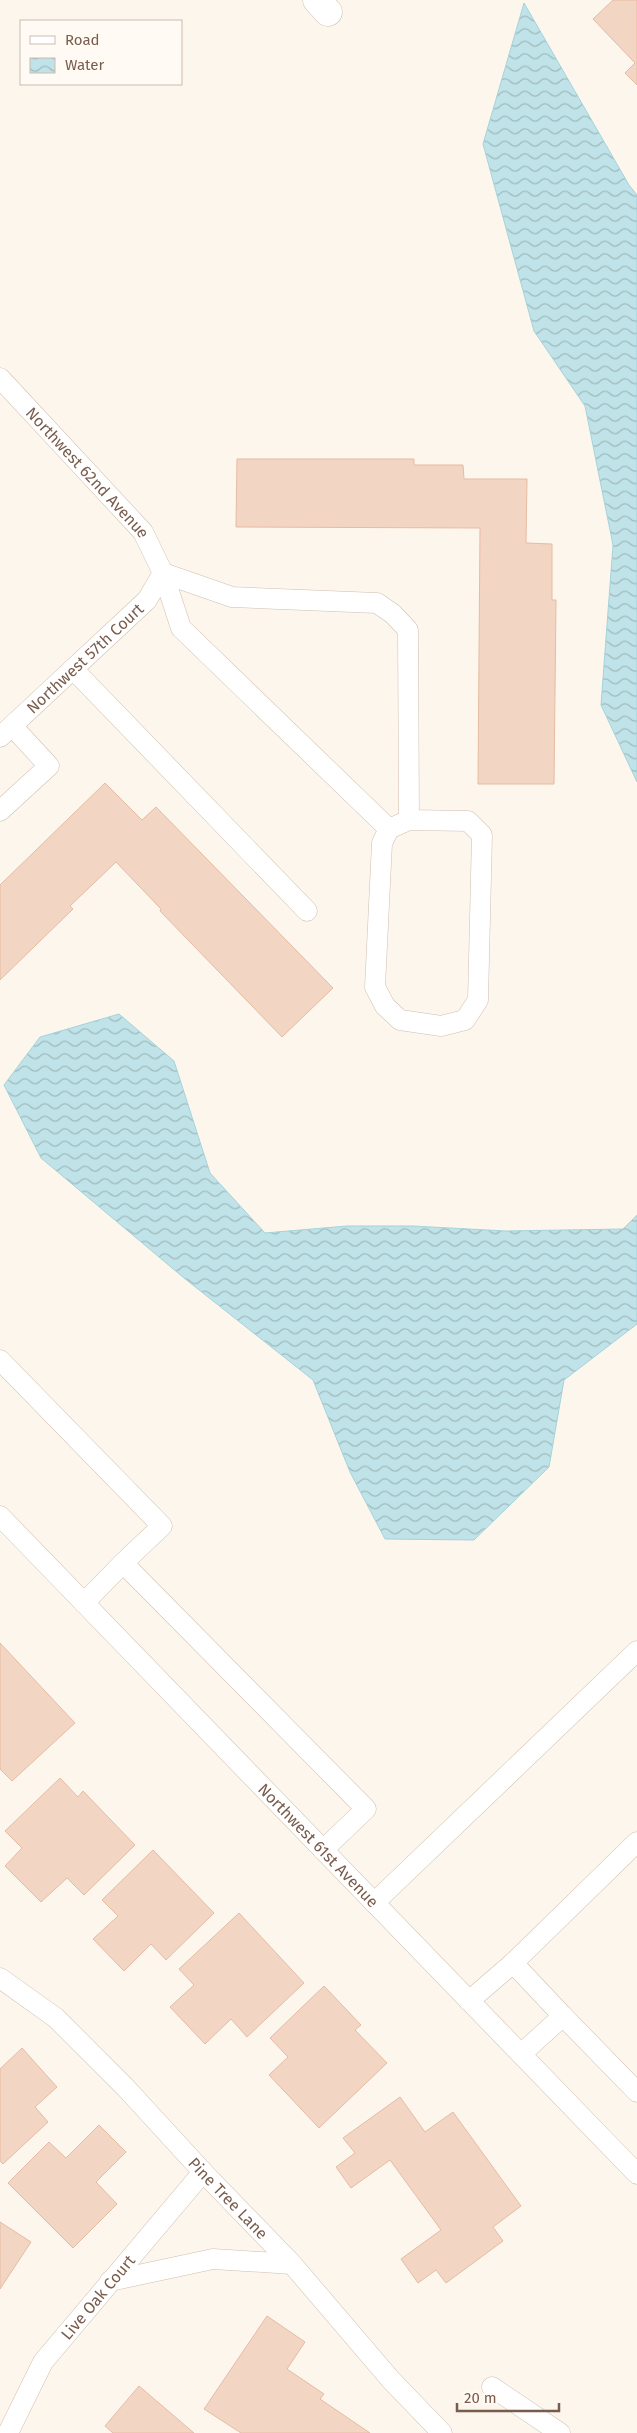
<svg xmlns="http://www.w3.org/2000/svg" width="637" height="2433" font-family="'Fira Sans',sans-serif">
	<defs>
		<pattern id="water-waves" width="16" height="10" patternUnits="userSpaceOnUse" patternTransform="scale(1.25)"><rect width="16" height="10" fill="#bfe3e8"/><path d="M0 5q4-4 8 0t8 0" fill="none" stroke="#a0bbbe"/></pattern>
	</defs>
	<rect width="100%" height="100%" fill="#fdf6ec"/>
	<path fill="url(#water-waves)" stroke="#a5d3da" d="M524 3 629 185 637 195V782L601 705 613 545 585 406 534 331 483 144Z
		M119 1014 174 1061 210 1173 265 1233 347 1226H412L506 1231 623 1229 637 1215V1324L564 1380 549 1467 474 1540 385 1539 350 1472 313 1380 184 1278 41 1158 4 1085 40 1037Z"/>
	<path fill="#f3d5c3" stroke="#e6bba3" d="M613 0H637V85L625 73 635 63 593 19Z
		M237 459H414V465H463L464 479H527L526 543 552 544V600H556L554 784H478L480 528 236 527Z
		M105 783 142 820 156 807 333 988 282 1037 160 911 161 909 116 862 70 906 73 909 0 980V885Z
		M0 1643 75 1723 12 1781 0 1769Z
		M60 1778 78 1797 83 1791 135 1845 84 1895 67 1878 41 1902 5 1866 22 1848 5 1831Z
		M153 1850 214 1913 166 1960 151 1944 124 1971 93 1939 118 1916 102 1900Z
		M239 1913 304 1983 247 2037 231 2019 205 2044 170 2007 194 1985 179 1969Z
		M324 1986 361 2025 355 2030 387 2063 319 2128 269 2075 288 2057 270 2038Z
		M22 2048 57 2087 35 2107 48 2122 3 2164 0 2161V2069Z
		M400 2097 425 2132 453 2112 521 2206 493 2227 503 2241 446 2283 436 2270 418 2283 401 2259 441 2230 390 2160 351 2188 336 2167 355 2153 343 2138Z
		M99 2125 126 2152 96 2182 117 2204 73 2248 8 2183 49 2142 66 2158Z
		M0 2222 31 2242 0 2289Z
		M267 2316 305 2342 287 2369 324 2394 320 2399 370 2433H241L204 2409Z
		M139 2386 194 2433H113L105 2426Z"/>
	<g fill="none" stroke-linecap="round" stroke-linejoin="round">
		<g stroke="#d1beb0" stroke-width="21">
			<g id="lane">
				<path id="s1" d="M0 378 143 532 163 573 181 628 389 829"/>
				<path d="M163 573 232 597 377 603 393 614 408 630 409 820 468 821 482 835 478 1000 465 1020 441 1026 400 1020 385 1006 375 987 382 843 389 829 409 820"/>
				<path d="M73 669 307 911"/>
				<path id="s2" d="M0 737 147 600 163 573"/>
				<path d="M0 811 49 766 12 726"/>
				<path d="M0 1360 162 1526 123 1563"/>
				<path id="s3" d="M0 1516 637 2174"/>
				<path d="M84 1603 123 1563 366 1809 323 1850"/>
				<path d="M374 1903 637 1651"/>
				<path d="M513 1963 637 1842"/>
				<path id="s4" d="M0 1978 56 2018 126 2088 203 2172 292 2264 391 2380 442 2433"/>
				<path d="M469 2001 513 1963 563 2016"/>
				<path d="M521 2054 563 2016 637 2092"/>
				<path d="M110 2281 213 2259 292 2264"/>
				<path d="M492 2387 560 2433"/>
				<path id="s5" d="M8 2433 43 2362 203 2172"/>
			</g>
		</g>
		<g stroke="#d1beb0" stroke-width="29">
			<path id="street" d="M317 0 328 12"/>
		</g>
		<use href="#lane" stroke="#fff" stroke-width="20"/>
		<use href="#street" stroke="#fff" stroke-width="28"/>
	</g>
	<g text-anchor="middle" stroke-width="5" stroke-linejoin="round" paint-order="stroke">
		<g font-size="16" fill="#7a5c4d" stroke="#fffaf3">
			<text dy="6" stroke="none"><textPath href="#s1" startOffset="129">Northwest 62nd Avenue</textPath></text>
			<text dy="6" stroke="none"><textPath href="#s2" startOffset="116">Northwest 57th Court</textPath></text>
			<text dy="6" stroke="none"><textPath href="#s3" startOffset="458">Northwest 61st Avenue</textPath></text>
			<text dy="6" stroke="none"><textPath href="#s4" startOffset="318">Pine Tree Lane</textPath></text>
			<text dy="6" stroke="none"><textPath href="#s5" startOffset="164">Live Oak Court</textPath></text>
		</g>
	</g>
	<rect x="20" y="20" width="162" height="65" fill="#fffaf3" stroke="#cabbb1"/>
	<rect x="30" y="36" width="25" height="8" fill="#ffffff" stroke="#cabbb1"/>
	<text x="65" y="45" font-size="15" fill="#7a5c4d">Road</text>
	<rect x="30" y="58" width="25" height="15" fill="url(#water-waves)" stroke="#cabbb1"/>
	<text x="65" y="70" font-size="15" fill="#7a5c4d">Water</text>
	<path d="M457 2403v8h102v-8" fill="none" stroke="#7a5c4d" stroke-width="2.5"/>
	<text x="464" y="2403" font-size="15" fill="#7a5c4d" stroke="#fffaf3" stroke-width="4" paint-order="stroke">20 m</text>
</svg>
